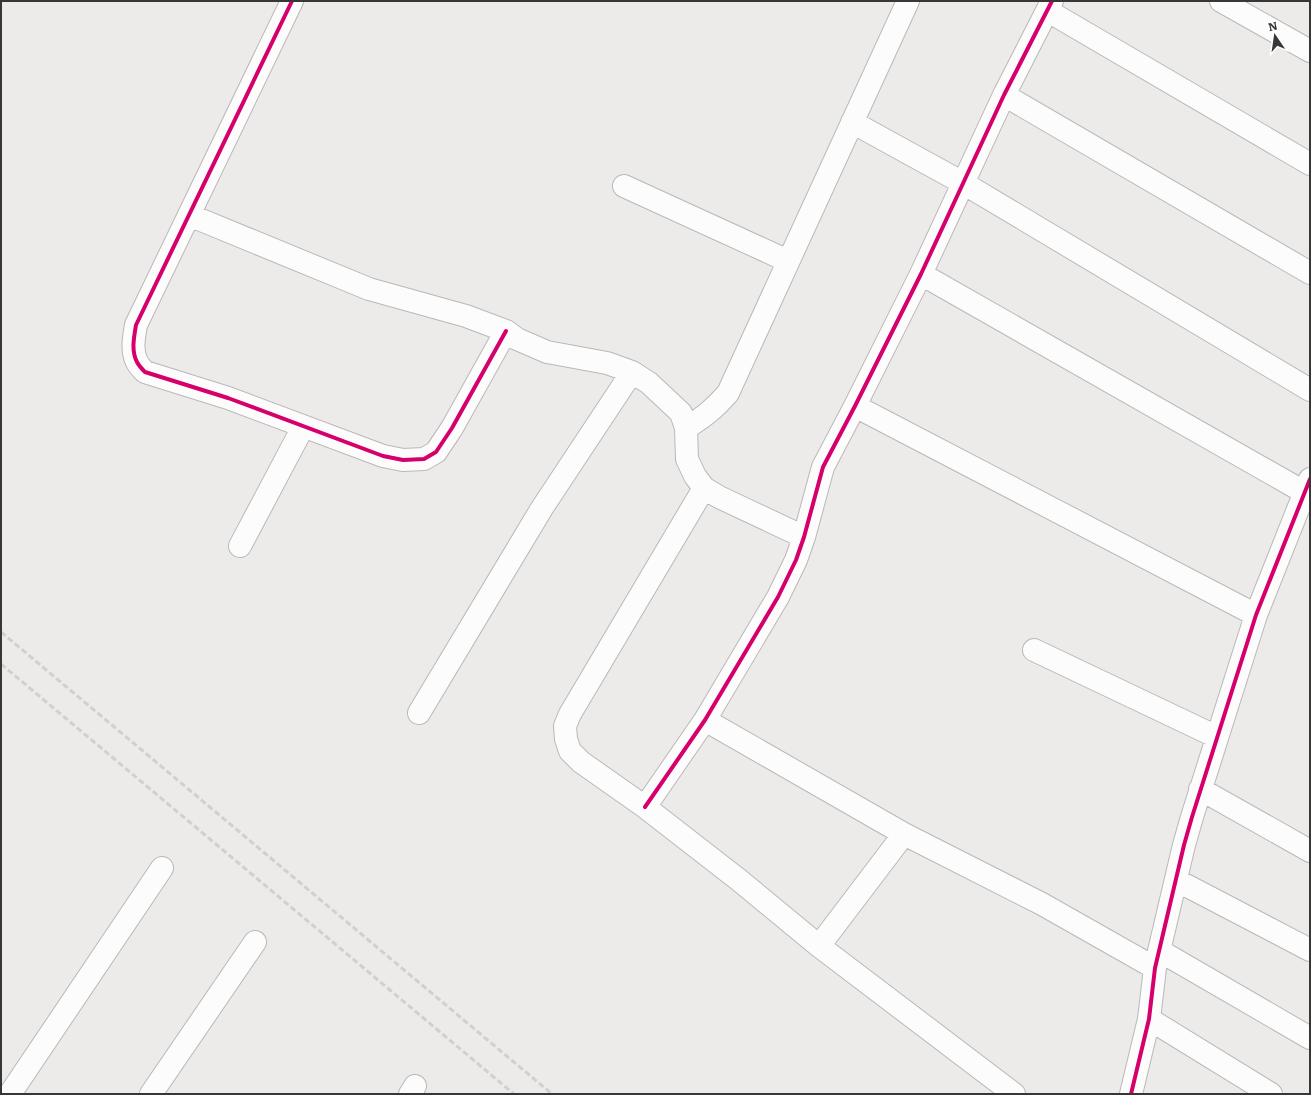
<svg xmlns="http://www.w3.org/2000/svg" width="1311" height="1095" font-family="Literata,serif">
	<rect width="100%" height="100%" fill="#ecebea"/>
	<g fill="none" stroke-linecap="round" stroke-linejoin="round">
		<g stroke="#b9b8b7" stroke-width="24">
			<path id="minor" d="M292 1 136 325C134 337 131 351 137 362 139 366 142 369 145 372L228 398 383 456 403 460 424 459 436 452 452 428 506 331
				M1221 1 1310 51
				M1048 11 1310 164
				M1004 95 1310 273
				M852 122 963 183 1310 390
				M624 186 788 261
				M189 215 369 289 466 316 506 331 517 339 547 352 607 363 632 372 649 383 681 413 686 428 687 459 695 476 704 488 719 497 804 537
				M921 274 1304 492
				M855 406 1256 615
				M686 428C704 417 714 409 728 393L908 1
				M704 488 570 714 565 726 566 739 570 751 581 762 645 807 739 880 819 946 1014 1094
				M240 546 303 427
				M1034 650 1217 737
				M419 713 542 508 632 372
				M705 720 904 834 1042 904 1155 968
				M1200 789 1310 851
				M645 807 705 720 778 597 796 560 804 537 823 467 855 406 921 274 1004 95 1052 1
				M1176 880 1310 950
				M819 946 904 834
				M1160 951 1310 1038
				M1149 1019 1271 1094
				M10 1094 162 868
				M151 1094 255 942
				M410 1094 415 1086
				M1131 1094 1149 1019 1155 968 1184 845 1192 817 1256 615 1310 479"/>
		</g>
		<use href="#minor" stroke="#fcfcfc" stroke-width="22"/>
		<path stroke="#d1d0d0" stroke-width="3" stroke-dasharray="6 3" stroke-linecap="butt" d="M1 632 552 1094
			M1 664 514 1094"/>
		<g stroke="#fff" stroke-width="6">
			<path id="cycleway" d="M292 1 136 325C134 337 131 351 137 362 139 366 142 369 145 372L228 398 383 456 403 460 424 459 436 452 452 428 506 331
				M645 807 705 720 778 597 796 560 804 537 823 467 855 406 921 274 1004 95 1052 1
				M1131 1094 1149 1019 1155 968 1184 845 1192 817 1256 615 1310 479"/>
		</g>
		<use href="#cycleway" stroke="#d6006c" stroke-width="4"/>
	</g>
	<rect width="1311" height="1095" fill="none" stroke="#383736" stroke-width="4"/>
	<g transform="translate(1275 36) rotate(347)" stroke="#ffffff" stroke-width="3" paint-order="stroke">
	<path d="M0-3L7 15L0 10L-7 15Z" fill="#383736"/>
	<text y="-6" font-size="11" font-weight="bold" text-anchor="middle" fill="#383736">N</text>
	</g>
</svg>
